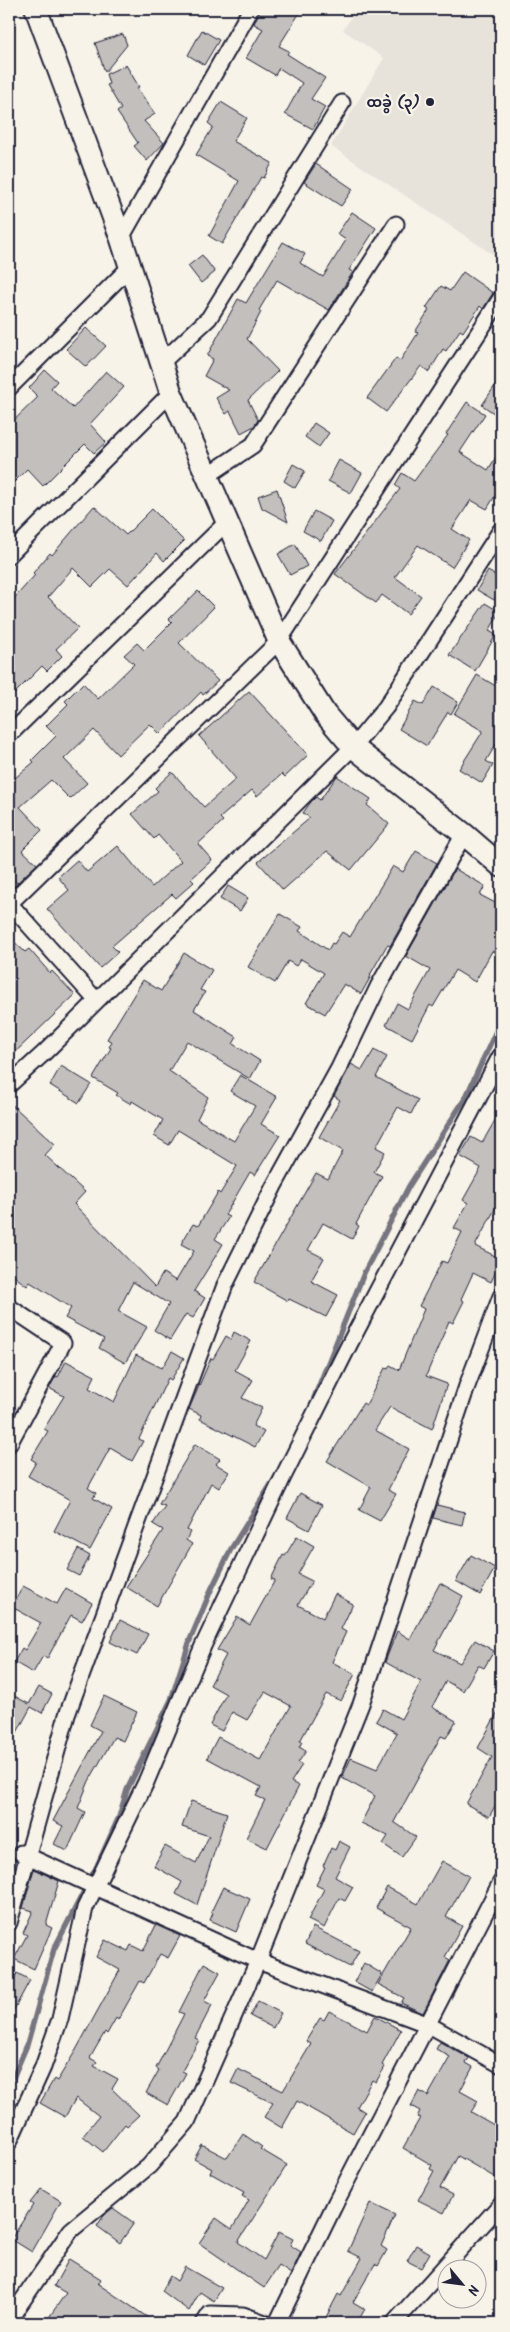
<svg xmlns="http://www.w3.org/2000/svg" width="510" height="2332" font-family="Kalam,'Noto Sans Myanmar',sans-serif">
	<rect width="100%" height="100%" fill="#f7f3e8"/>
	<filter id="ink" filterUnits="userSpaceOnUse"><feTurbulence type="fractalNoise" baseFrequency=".02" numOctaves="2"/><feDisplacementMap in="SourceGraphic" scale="10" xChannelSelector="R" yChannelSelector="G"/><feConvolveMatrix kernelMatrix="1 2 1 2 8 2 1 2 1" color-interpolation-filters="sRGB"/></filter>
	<g filter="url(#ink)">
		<path fill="#e7e3db" d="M356 9H501V260L331 146 384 58 343 30Z"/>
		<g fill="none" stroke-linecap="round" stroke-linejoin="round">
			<path stroke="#76747f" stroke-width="5.5" d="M314 1398 364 1273 409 1186 466 1097 501 1020
				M9 2087 27 2045 54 1949 97 1866 119 1817 127 1790 171 1700 190 1640 211 1590 231 1549 275 1478"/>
		</g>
		<path fill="#c2bfbd" stroke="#22223b" d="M260 9H302L279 46 289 51 287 54 325 78 311 99 325 107 313 129 285 114 302 83 279 68 275 75 246 58 263 29 254 24Z
			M202 30 219 40 204 65 188 55Z
			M123 34 127 45 105 72 95 43Z
			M126 65 139 87 137 88 155 114 144 121 164 143 147 161 134 146 138 143 117 112 121 109 107 85 109 84 106 74Z
			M221 102 247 118 233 141 272 163 264 178 261 177 222 244 209 236 239 181 196 155 213 127 208 123Z
			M316 164 353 189 341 206 304 182Z
			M352 212 376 228 349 270 353 272 329 310 277 280 259 310 261 312 247 339 278 371 248 400 258 420 254 426 241 433 230 411 226 414 216 398 229 390 204 376 213 359 207 356 238 299 246 303 283 242 305 254 300 263 323 277 346 240 337 234Z
			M202 255 215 272 201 283 188 266Z
			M463 272 493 293 483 309 480 306 463 332 460 330 446 351 443 349 429 372 421 366 386 412 367 398 396 358 400 361 418 333 415 332 429 310 426 308 441 286 450 291Z
			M86 328 106 346 86 367 66 349Z
			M45 370 57 381 51 388 73 408 106 371 124 387 90 424 106 442 94 453 85 444 43 486 27 469 9 487V425L38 397 29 388Z
			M501 377V418L482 405Z
			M467 402 485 414 460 452 488 470 501 449V486L487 509 471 500 452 529 469 540 452 567 418 545 395 577 421 596 408 614 382 595 376 603 335 574 400 489 395 485 402 473 414 481 448 435 446 434Z
			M314 423 329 433 319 447 305 437Z
			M339 460 362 473 351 493 328 481Z
			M293 464 305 471 295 488 284 481Z
			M277 489 288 522 262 508 258 496Z
			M94 506 126 535 152 509 184 541 164 561 157 553 128 585 110 569 92 587 73 568 48 597 78 628 56 649 62 656 47 671 42 666 9 699V604L35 575 33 573 50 553 52 555Z
			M314 511 332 521 321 541 303 531Z
			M295 544 307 566 290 575 278 554Z
			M488 571 501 579V589L494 600 477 590Z
			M198 591 214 607 179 643 218 681 203 695 201 692 160 734 150 724 118 755 94 730 64 759 87 783 70 799 51 780 20 807 42 830 22 850 37 864 17 883 9 876V783L34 762 32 760 56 736 46 726 68 704 65 701 83 683 98 699 134 664 124 655 137 643 144 650 172 622 169 619Z
			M485 603 500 612 489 631 496 635 475 671 449 655Z
			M477 675 501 689V736L486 761 493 765 482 783 459 769 483 731 454 714Z
			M434 687 458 702 451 714 448 712 427 746 399 729 415 701 423 705Z
			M249 691 308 755 285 777 282 774 257 796 252 790 220 818 223 821 198 844 212 860 191 879 194 882 176 898 172 894 112 946 118 952 100 968 47 909 69 890 58 877 77 860 87 872 118 846 152 887 181 861 158 835 154 839 132 814 158 791 155 788 172 772 204 807 236 779 199 736Z
			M337 776 371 799 367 805 389 824 351 870 327 851 283 890 258 862 310 818 303 813 310 803 316 797 320 800Z
			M416 851 437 863 390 946 387 945 370 975 371 976 361 994 344 984 325 1014 306 1003 324 973 301 959 296 966 288 961 275 983 248 967 280 914 302 927 299 931 328 950 332 943 334 944 342 932 350 937 393 866 403 872Z
			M455 869 485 886 480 895 501 906V955L492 951 475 982 455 970 433 1007 430 1005 412 1039 386 1025 397 1003 408 1009 430 970 406 956Z
			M228 886 248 898 240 911 220 899Z
			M9 937 25 952 29 949 50 973 52 971 75 995 9 1058Z
			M184 953 212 970 200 990 205 992 194 1010 237 1037 233 1044 260 1061 250 1079 187 1041 169 1071 208 1097 197 1119 234 1141 255 1106 230 1091 240 1075 277 1097 261 1124 280 1135 255 1175 250 1172 225 1215 229 1217 215 1239 223 1244 194 1291 205 1298 193 1318 186 1314 170 1340 154 1330 169 1304 133 1282 118 1311 147 1327 125 1363 99 1348 104 1339 65 1318 71 1308 30 1282 27 1286 9 1272V1102L55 1144 45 1155 85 1192 74 1204 155 1287 163 1273 176 1281 194 1251 181 1244 193 1224 198 1226 218 1192 220 1194 237 1166 178 1130 169 1145 154 1136 163 1120 132 1101 131 1104 116 1095 118 1093 93 1078 111 1048 109 1047 112 1042 107 1039 143 980 161 991Z
			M374 1050 387 1057 376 1077 418 1100 411 1114 398 1107 376 1147 385 1152 374 1172 382 1176 356 1224 359 1226 352 1239 323 1223 308 1250 324 1258 311 1281 338 1295 326 1317 289 1299 288 1301 254 1282 316 1173 328 1179 343 1151 319 1137 340 1100 334 1096 351 1064 362 1070Z
			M61 1066 91 1084 79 1103 50 1085Z
			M501 1110V1198L475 1246 501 1259V1261L491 1282 473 1273 461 1299 464 1301 453 1323 449 1321 426 1376 447 1384 432 1429 390 1407 375 1430 409 1449 388 1490 396 1494 380 1521 359 1510 371 1487 327 1461 363 1403 366 1405 385 1368 388 1369 390 1365 399 1370 424 1309 419 1306 442 1261 447 1263 462 1232 454 1228 468 1203 463 1200 481 1168 460 1156 471 1137 482 1143Z
			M234 1332 251 1341 235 1370 253 1380 242 1398 262 1408 253 1426 264 1432 255 1447 200 1419 201 1415 189 1409 211 1358 213 1359 226 1336 231 1339Z
			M172 1351 184 1358 171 1380 168 1378 139 1439 143 1441 132 1461 110 1448 88 1488 96 1493 93 1498 112 1509 90 1550 54 1531 70 1500 28 1476 36 1462 31 1459 48 1431 44 1429 64 1396 49 1388 56 1376 58 1377 66 1361 95 1376 89 1388 114 1402 136 1355 162 1368Z
			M195 1444 220 1459 216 1464 229 1472 219 1488 211 1483 187 1530 190 1532 186 1540 192 1544 157 1606 126 1587 163 1530 153 1524 165 1506 159 1504Z
			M300 1493 322 1505 309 1530 287 1518Z
			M437 1505 465 1512 462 1525 433 1518Z
			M297 1536 314 1546 298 1574 312 1581 298 1605 323 1618 335 1594 353 1604 341 1629 346 1632 332 1662 355 1674 341 1701 326 1694 300 1741 302 1742 299 1747 306 1751 298 1763 302 1765 291 1782 299 1786 267 1848 246 1838 265 1800 256 1796 261 1787 207 1758 218 1737 260 1760 291 1706 265 1692 247 1720 232 1712 222 1731 210 1725 226 1694 210 1685 226 1655 217 1650 237 1617 250 1625 275 1580 271 1579 283 1555 285 1556Z
			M78 1549 90 1556 79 1576 67 1570Z
			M471 1555 495 1568 480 1595 456 1581Z
			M440 1583 463 1596 434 1650 460 1663 475 1640 494 1651 484 1668 478 1665 463 1691 446 1681 432 1707 456 1721 446 1738 441 1736 394 1822 416 1837 402 1857 383 1844 388 1836 361 1823 375 1796 342 1778 351 1758 377 1769 397 1733 376 1721 383 1709 401 1719 421 1682 385 1662 397 1631 410 1639Z
			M23 1586 57 1604 66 1588 92 1603 82 1621 71 1615 47 1659 43 1656 33 1673 14 1662 22 1648 25 1650 41 1623 12 1607Z
			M120 1620 148 1634 137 1655 110 1642Z
			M39 1687 52 1694 42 1713 31 1707 9 1747V1693L29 1704Z
			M104 1696 137 1712 123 1741 114 1737 89 1781 78 1808 85 1812 67 1851 54 1844 63 1826 53 1821 101 1731 90 1725Z
			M501 1706V1795L489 1817 466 1804 492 1757 478 1748Z
			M191 1801 227 1813 197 1905 176 1894 182 1882 154 1866 165 1846 196 1863 209 1836 182 1827Z
			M339 1841 350 1847 335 1877 353 1887 345 1901 339 1898 324 1928 308 1920 324 1889 316 1885 325 1867 323 1866 331 1848 335 1850Z
			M442 1861 469 1876 446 1917 462 1926 445 1957 450 1960 423 2013 401 2003 404 1998 378 1984 411 1927 376 1908 387 1887 418 1904Z
			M34 1869 59 1881 46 1925 52 1928 34 1969 14 1959 27 1935 23 1933 33 1911 23 1908Z
			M223 1887 250 1899 236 1932 210 1920 213 1913 211 1912Z
			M156 1925 180 1936 168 1958 160 1954 144 1983 140 1981 118 2020 116 2018 107 2034 105 2032 90 2058 97 2062 94 2066 118 2079 112 2089 139 2115 127 2126 125 2124 103 2152 83 2136 99 2116 76 2098 65 2117 40 2103 54 2079 57 2081 76 2050 120 1970 96 1957 105 1940 128 1951 131 1945 143 1951Z
			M313 1927 359 1951 350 1967 305 1944Z
			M204 1963 220 1972 204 2001 212 2005 195 2038 199 2040 182 2071 186 2073 168 2105 146 2093 159 2070 156 2068 184 2014 179 2012Z
			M364 1963 382 1974 372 1992 354 1982Z
			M17 1973 30 1980 9 2019V1988Z
			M258 2001 281 2013 273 2028 250 2016Z
			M329 2011 367 2031 375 2016 401 2030 382 2065 385 2067 376 2082 372 2080 357 2107 365 2112 353 2133 297 2101 282 2128 264 2117 273 2103 231 2083 238 2069 283 2091 311 2044 306 2041 320 2018 324 2020Z
			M440 2042 469 2058 466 2063 473 2067 460 2091 478 2101 471 2112 501 2129V2181L458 2156 440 2188 453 2195 444 2213 418 2200 434 2171 430 2169 432 2165 403 2148 420 2118 417 2117 420 2111 411 2106 419 2091 428 2096 450 2057 436 2049Z
			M243 2134 262 2147 260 2149 287 2165 238 2242 264 2260 279 2232 293 2239 290 2245 301 2252 291 2274 279 2266 264 2288 199 2243 216 2218 232 2229 249 2200 242 2196 244 2192 210 2173 212 2169 194 2159 202 2145 227 2158Z
			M41 2189 61 2201 32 2252 11 2239 33 2205 30 2203Z
			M370 2203 395 2215 381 2246 387 2250 378 2266 375 2264 353 2302 365 2309 357 2323H323L338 2294 341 2296 362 2258 348 2251Z
			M113 2208 134 2223 120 2243 97 2226 104 2215Z
			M416 2245 430 2253 421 2268 407 2261Z
			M69 2259 101 2279 98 2284 156 2323H45L66 2293 54 2286Z
			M185 2267 222 2288 214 2301 200 2292 189 2311 162 2291 170 2276 177 2281Z"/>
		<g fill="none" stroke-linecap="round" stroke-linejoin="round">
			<g stroke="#22223b" stroke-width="19">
				<path id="street" d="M121 238 251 9
					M162 362 209 318 342 103
					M9 388 131 266
					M207 476 253 445 396 224
					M9 555 171 393
					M9 735 228 521
					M9 903 96 1000
					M9 904 279 641 501 298
					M9 1085 45 1052 353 747 386 707 501 530
					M9 1307 63 1343 9 1444
					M21 1853 258 1961 429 2025 501 2065
					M9 1923 67 1715 225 1285 274 1186 339 1068 378 987 464 834
					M9 2142 43 2067 60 2019 85 1908 146 1782 203 1646 283 1477 350 1343 501 1055
					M9 2320 71 2230 149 2166 187 2122 258 1961 361 1704 467 1386 501 1296
					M204 2323 210 2314 243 2315 265 2323
					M277 2323 336 2202 501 1882
					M394 2323 501 2204"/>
			</g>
			<g stroke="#22223b" stroke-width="25">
				<path id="secondary" d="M36 9 121 238 171 393 279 641 325 714 353 747 464 834 501 866"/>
			</g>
			<use href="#street" stroke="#f7f3e8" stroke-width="15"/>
			<use href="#secondary" stroke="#f7f3e8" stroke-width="21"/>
		</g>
	</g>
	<circle fill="#22223b" stroke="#f7f3e8" stroke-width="2" cx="430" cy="102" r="5"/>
	<g text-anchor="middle" stroke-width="4.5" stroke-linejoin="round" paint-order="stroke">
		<g font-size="14" font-weight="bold" fill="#22223b" stroke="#f7f3e8" text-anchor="end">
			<text x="420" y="107">ထခွဲ (၃)</text>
		</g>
	</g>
	<rect width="510" height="2332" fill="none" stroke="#f7f3e8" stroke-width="30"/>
	<rect x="15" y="15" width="480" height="2302" fill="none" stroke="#22223b" stroke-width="2" filter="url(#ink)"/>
	<g transform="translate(462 2284) rotate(119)"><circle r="24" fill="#f7f3e8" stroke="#a29fa3"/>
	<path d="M0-4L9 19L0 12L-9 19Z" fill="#22223b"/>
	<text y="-8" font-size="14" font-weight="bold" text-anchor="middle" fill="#22223b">N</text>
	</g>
</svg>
